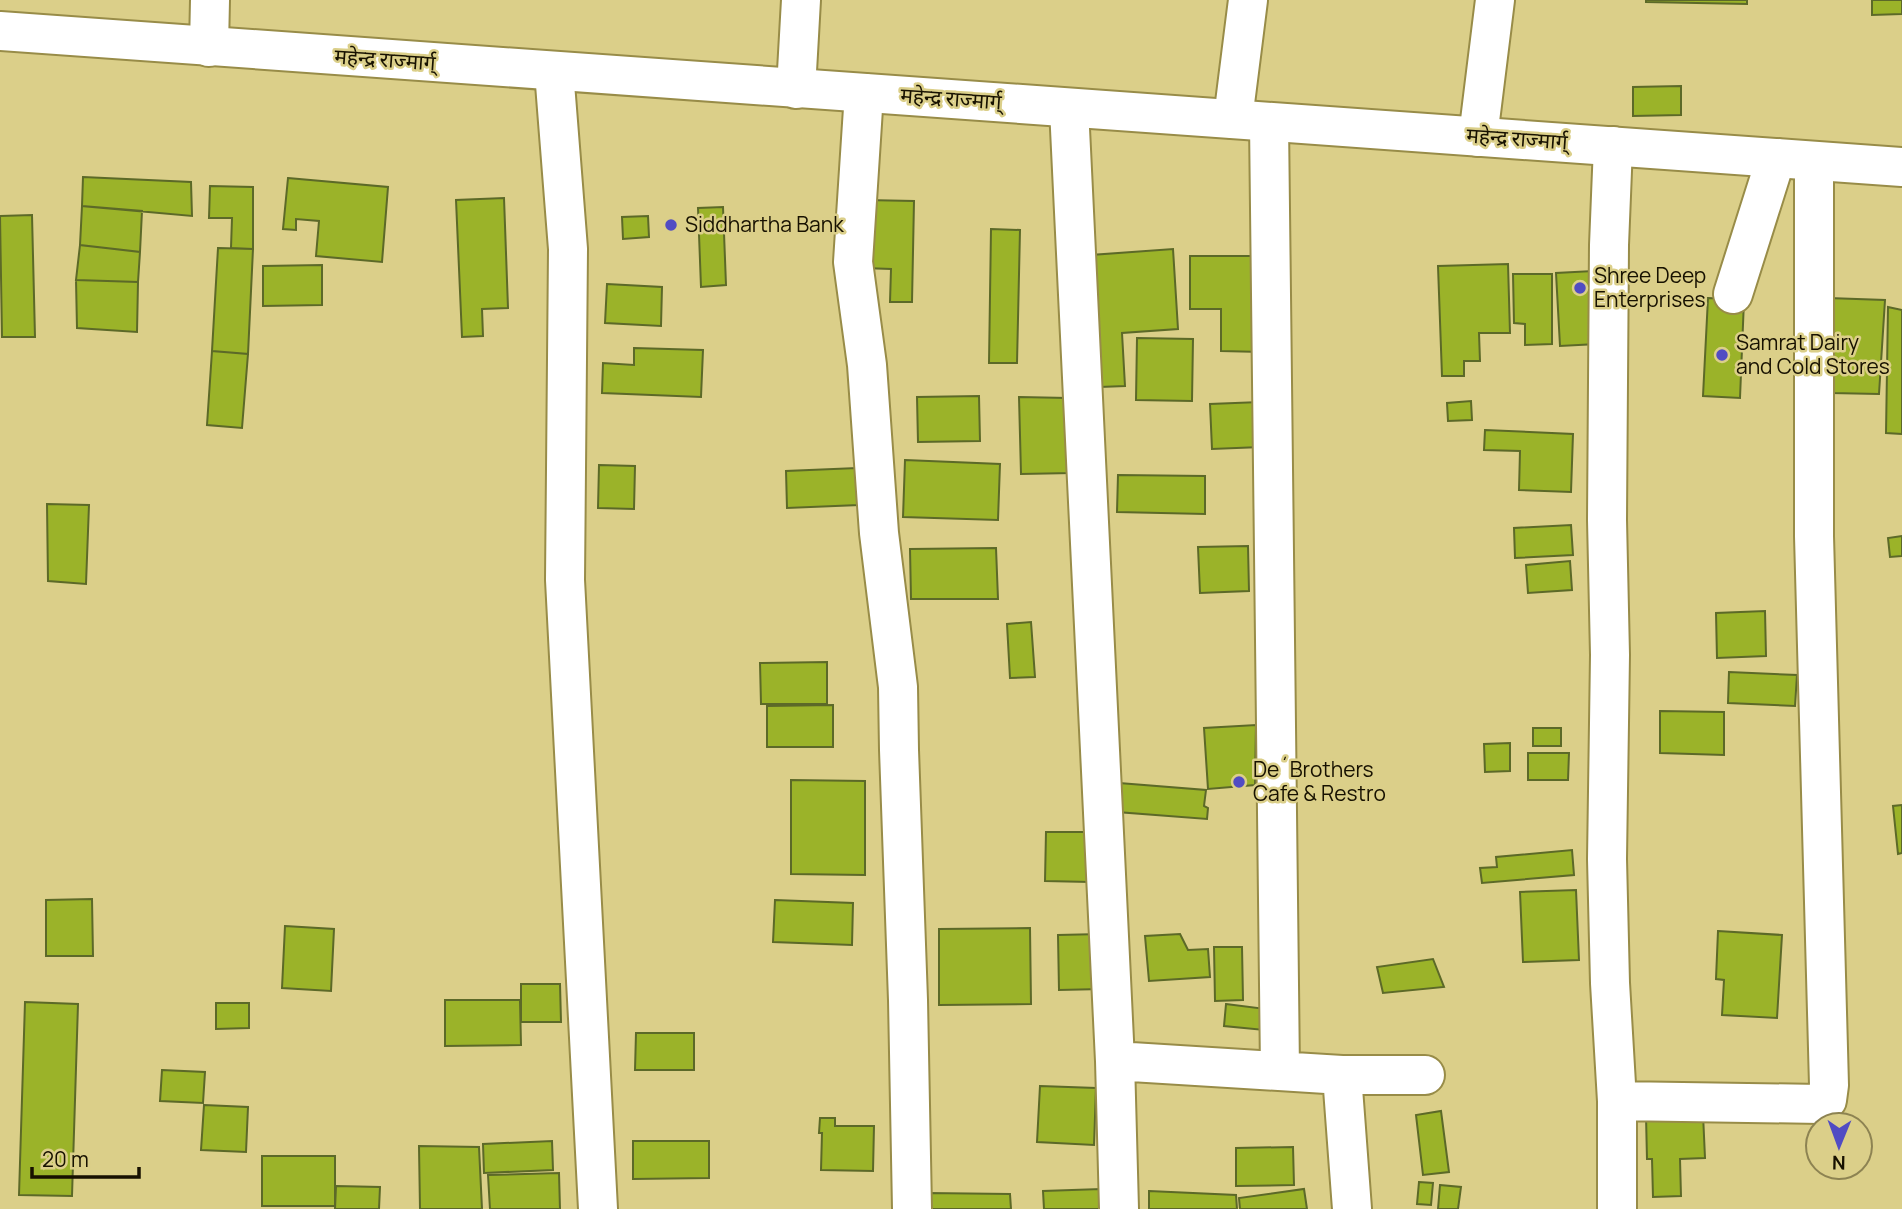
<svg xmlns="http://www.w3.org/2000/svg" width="1902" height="1209" font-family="Manrope,'Noto Sans Devanagari',sans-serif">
	<rect width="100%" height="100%" fill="#dbcf89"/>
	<path fill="#9bb329" stroke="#5c6928" stroke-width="2" d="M1646 0H1747V4L1646 2Z
		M1872 0H1902V14L1872 15Z
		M1681 86V115L1633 116V87Z
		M83 177 191 182 192 216 82 206Z
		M288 178 388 187 382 262 316 256 319 221 296 219V230L283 229Z
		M210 186 253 187V249L231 248 232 218H209Z
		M504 198 508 308 482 309 483 336 462 337 456 200Z
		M865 200 914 201 912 302H890L891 269 863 268Z
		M82 206 142 211 140 252 80 245Z
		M723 207 726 285 701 287 698 208Z
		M32 215 35 337H2L0 216Z
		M648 216 649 237 623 239 622 217Z
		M991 229 1020 230 1017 363H989Z
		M80 245 140 252 138 282 76 280Z
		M218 248 253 249 248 354 212 351Z
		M1173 249 1178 329 1122 333 1125 386 1100 387 1091 255Z
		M1190 256H1262V352L1221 351V309H1190Z
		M1508 264 1510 333H1479L1480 361H1464V376H1442L1438 266Z
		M322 265V305L263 306V266Z
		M1593 271 1597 344 1560 346 1556 273Z
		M1513 274H1552V344L1525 345V324L1514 323Z
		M76 280 138 282 137 332 77 328Z
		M607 284 662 287 661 326 605 323Z
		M1708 298 1744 300 1740 398 1703 396Z
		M1828 298 1885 300 1879 394 1831 393Z
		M1888 307 1902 310V434L1886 433Z
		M1137 338 1193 339 1192 401 1136 400Z
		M634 348 703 350 701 397 602 393 603 363 634 365Z
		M212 351 248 354 242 428 207 425Z
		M979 396 980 441 918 442 917 397Z
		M1019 397 1068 398 1072 473 1021 474Z
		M1471 401 1472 420 1448 421 1447 403Z
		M1260 402 1261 447 1212 449 1210 404Z
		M1485 430 1573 434 1571 492 1519 490 1520 451 1484 450Z
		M905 460 1000 464 998 520 903 517Z
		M599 465 635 466 634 509 598 508Z
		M857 468 859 505 787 508 786 471Z
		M1118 475 1205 476V514L1117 512Z
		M47 504 89 505 86 584 48 581Z
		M1571 525 1573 555 1515 558 1514 528Z
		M1902 536V556L1890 557 1888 538Z
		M1248 546 1249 591 1200 593 1198 547Z
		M996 548 998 599H911L910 549Z
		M1570 561 1572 590 1528 593 1526 565Z
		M1765 611 1766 656 1717 658 1716 613Z
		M1031 622 1035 677 1010 678 1007 624Z
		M827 662V704H761L760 663Z
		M1729 672 1797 675 1795 706 1728 703Z
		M833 705V747H767V706Z
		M1660 711 1724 712V755L1660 753Z
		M1256 725 1255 785 1208 789 1204 728Z
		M1533 728H1561V746H1533Z
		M1510 743V771L1485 772 1484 744Z
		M1528 753H1569L1568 780H1528Z
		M791 780 865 781V875L791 874Z
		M1119 783 1206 790 1204 806 1208 808 1207 819 1117 812Z
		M1902 805V853L1898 854 1893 806Z
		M1046 832H1091L1090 882 1045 881Z
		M1572 850 1574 875 1482 883 1480 868 1497 867 1496 857Z
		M1576 890 1579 960 1523 962 1520 892Z
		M92 899 93 956H46V900Z
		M775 900 853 903 852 945 773 942Z
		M285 926 334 929 331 991 282 988Z
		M1030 928 1031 1004 939 1005V929Z
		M1718 931 1782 935 1777 1018 1722 1015 1724 980 1716 979Z
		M1101 934 1102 989 1059 990 1058 935Z
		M1180 934 1188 950 1208 949 1210 977 1149 981 1145 936Z
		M1214 947H1242L1243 1000 1215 1001Z
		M1433 959 1444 987 1383 993 1377 967Z
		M521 984H560L561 1022H521Z
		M445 1000H520L521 1045 445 1046Z
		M25 1002 78 1004 72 1196 19 1195Z
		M216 1003H249V1028L216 1029Z
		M1226 1004 1266 1009 1264 1030 1224 1026Z
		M636 1033H694V1070H635Z
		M162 1070 205 1072 203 1103 160 1101Z
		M1040 1086 1096 1088 1094 1145 1037 1142Z
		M204 1105 248 1107 246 1152 201 1150Z
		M1441 1111 1449 1172 1423 1175 1416 1115Z
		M1703 1114 1705 1158 1680 1159 1681 1196 1653 1197 1652 1159H1647L1646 1116Z
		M820 1118H835V1126H874L873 1171 821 1170 822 1133H819Z
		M552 1141 553 1170 484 1173 483 1144Z
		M633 1141H709V1178L633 1179Z
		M419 1146 479 1147 482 1209H420Z
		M1293 1147 1294 1185 1236 1186V1148Z
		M262 1156H335V1206H262Z
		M559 1173 560 1209H490L488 1175Z
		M1419 1182 1433 1183 1431 1205 1417 1204Z
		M1440 1185 1461 1187 1458 1209H1438Z
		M336 1186 380 1187 379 1209H335Z
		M1101 1189V1209H1044L1043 1191Z
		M1304 1189 1307 1209H1240L1239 1198Z
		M1149 1191 1236 1195 1237 1209H1149Z
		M927 1193 1010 1194 1011 1209H928Z"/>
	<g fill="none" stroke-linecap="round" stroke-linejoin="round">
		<g stroke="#988c48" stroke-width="42">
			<path id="minor" d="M209 47 210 0
				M796 89 801 0
				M864 93 853 262 867 365 879 533 898 687 899 750 908 1000 912 1209
				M1069 108 1115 1061 1119 1209
				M1233 119 1248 0
				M1269 122 1280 1071
				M1478 137 1495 0
				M1613 146 1609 245 1607 520 1610 655 1607 859 1610 983 1617 1101V1209
				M1733 294 1776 158
				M1115 1061 1342 1075H1425
				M1342 1075 1352 1209
				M1617 1101 1821 1104 1827 1100 1829 1085 1814 536V161"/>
		</g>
		<g stroke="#988c48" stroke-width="42">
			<path id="major" d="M554 71 568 249 565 580 598 1209"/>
		</g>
		<g stroke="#988c48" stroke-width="42">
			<path id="highway" d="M0 31 1902 167"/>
		</g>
		<use href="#minor" stroke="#fff" stroke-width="38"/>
		<use href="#major" stroke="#fff" stroke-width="38"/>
		<use href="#highway" stroke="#fff" stroke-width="38"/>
	</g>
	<g fill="#514cc3" stroke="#dbcf89" stroke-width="2.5">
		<circle cx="671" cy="225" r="7"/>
		<circle cx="1580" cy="288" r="7"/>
		<circle cx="1722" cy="355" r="7"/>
		<circle cx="1239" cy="782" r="7"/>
	</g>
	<g text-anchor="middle" stroke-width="5" stroke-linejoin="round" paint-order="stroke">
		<g font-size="21" fill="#171100" stroke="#dbcf89">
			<text transform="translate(385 60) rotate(4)" y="7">महेन्द्र राज्मार्ग्</text>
			<text transform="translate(951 99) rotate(4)" y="7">महेन्द्र राज्मार्ग्</text>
			<text transform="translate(1517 139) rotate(4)" y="7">महेन्द्र राज्मार्ग्</text>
		</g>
		<g font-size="21" fill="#171100" stroke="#dbcf89" text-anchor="start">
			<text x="685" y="232">Siddhartha Bank</text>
			<text x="1594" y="283">Shree Deep<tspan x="1594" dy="24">Enterprises</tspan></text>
			<text x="1736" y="350">Samrat Dairy<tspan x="1736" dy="24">and Cold Stores</tspan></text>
			<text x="1253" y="777">De´Brothers<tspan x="1253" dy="24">Cafe &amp; Restro</tspan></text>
		</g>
	</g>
	<g transform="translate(1839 1146) rotate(181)"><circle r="33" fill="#dbcf89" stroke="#8d8352" stroke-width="2"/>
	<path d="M0-5L12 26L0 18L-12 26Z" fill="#514cc3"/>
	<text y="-10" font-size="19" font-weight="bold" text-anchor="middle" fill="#171100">N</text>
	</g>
	<path d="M32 1167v10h107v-10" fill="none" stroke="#171100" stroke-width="3.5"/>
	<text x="42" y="1167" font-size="21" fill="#171100" stroke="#dbcf89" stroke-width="5" paint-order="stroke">20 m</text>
</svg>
